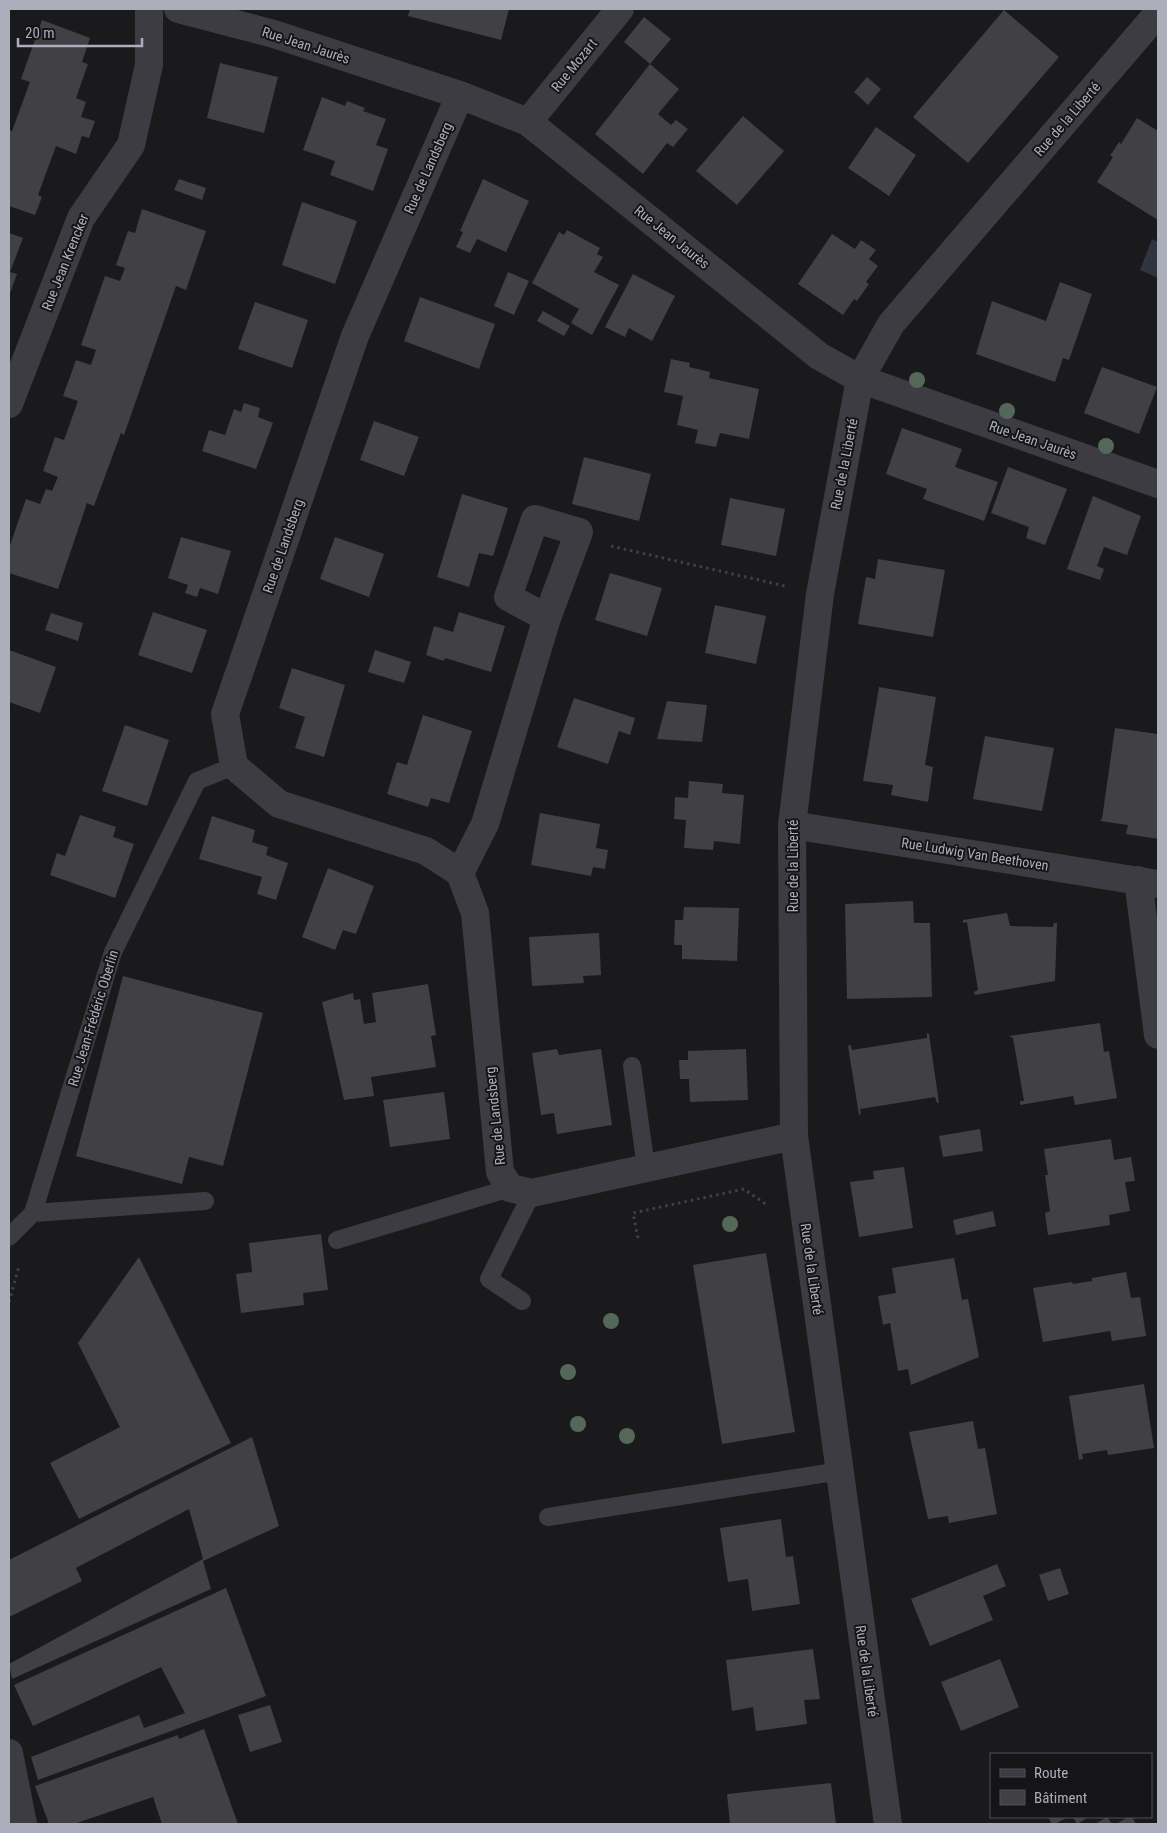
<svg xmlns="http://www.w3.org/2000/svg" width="1167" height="1833" font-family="'Roboto Condensed',sans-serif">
	<rect width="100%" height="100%" fill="#1a191b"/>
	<path fill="#2f3540" d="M1152 239 1158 242V278L1140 270Z"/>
	<path fill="#414145" d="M410 9H509L501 40 408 16Z
		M1004 10 1059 57 968 163 913 117Z
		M644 17 671 39 650 64 679 89 658 114 671 125 676 120 688 129 673 147 667 143 643 174 595 134 650 64 624 42Z
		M42 20 90 38 82 62 88 64 76 98 86 102 81 117 95 121 89 138 82 136 76 154 56 146 38 195 42 197 35 215 9 206V130L12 131 30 82 21 79Z
		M220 63 278 77 264 133 207 118Z
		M867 77 881 89 868 105 854 92Z
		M322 97 345 106 347 101 365 108 363 111 386 119 376 145 388 149 373 191 330 175 335 161 303 150Z
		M743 116 784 151 737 205 696 171Z
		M1137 118 1158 131V220L1097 182 1113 157 1110 155 1114 150 1119 142 1121 144Z
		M876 127 916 155 889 196 848 168Z
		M179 179 206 188 202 200 174 190Z
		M483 179 529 201 506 252 477 239 470 253 456 247 463 232 460 231Z
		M302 202 357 221 335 284 282 265Z
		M142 209 206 231 186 290 176 286 124 435 121 433 94 506 87 503 58 589 9 573V548L26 499 40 504 46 489 52 491 58 477 43 471 55 437 64 440 78 401 63 396 76 360 91 365 96 350 81 345 105 276 120 281 125 268 116 265 128 231 135 233Z
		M567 230 600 248 597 254 603 257 594 272 619 285 592 335 571 323 579 309 532 283 559 232 564 235Z
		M9 233 23 238 10 272 17 274 9 296Z
		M832 234 855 249 861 240 876 250 869 259 878 266 866 282 869 284 857 301 854 299 843 315 798 284Z
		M508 272 529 281 514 315 494 306Z
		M633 274 675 296 652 341 629 328 625 337 605 327Z
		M1060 282 1092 294 1069 360 1063 358 1055 382 976 354 992 301 1046 321Z
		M420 297 495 324 479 369 404 341Z
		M255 302 308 320 292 368 238 349Z
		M543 311 570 326 564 336 537 321Z
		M671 359 690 363 689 367 710 372 709 378 759 389 749 439 720 433 716 447 695 443 698 430 677 425 683 396 664 392Z
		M1102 367 1157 387 1139 434 1084 413Z
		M244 403 260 408 258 417 273 423 256 469 202 451 209 430 225 435 234 409 241 412Z
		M374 421 419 437 404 476 360 460Z
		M902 428 962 449 955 467 998 482 984 521 923 499 927 489 886 474Z
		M584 457 651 474 639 521 572 504Z
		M1008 467 1067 489 1045 545 1026 538 1029 527 991 513Z
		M462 494 508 508 493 556 479 553 469 587 437 577Z
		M1093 496 1141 516 1127 555 1104 547 1097 566 1104 569 1100 580 1067 569Z
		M730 498 785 509 776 556 721 545Z
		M181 537 231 551 218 594 200 588 197 597 185 593 188 585 168 578Z
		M335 537 384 554 369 597 320 579Z
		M878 559 945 570 933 637 858 624 866 577 875 579Z
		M610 573 662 588 647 636 595 620Z
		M715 605 766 616 756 664 705 653Z
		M153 612 207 630 192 673 138 655Z
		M459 612 505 626 491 672 445 658 444 661 426 655 434 626 453 632Z
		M51 613 83 623 78 641 45 630Z
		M9 650 56 667 40 713 9 702Z
		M375 650 411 662 404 683 368 672Z
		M292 668 345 685 324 757 295 748 305 717 279 708Z
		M879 687 936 697 925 765 933 767 928 802 891 795 893 785 863 781Z
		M574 698 635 718 630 735 619 731 608 764 557 747Z
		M667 701 707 705 702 742 657 739Z
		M423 715 472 731 449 803 431 798 428 807 387 794 397 762 407 765Z
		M125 725 169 740 147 806 102 791Z
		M1115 728 1158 734V839L1126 834 1128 825 1100 821 1102 819Z
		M985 736 1054 748 1042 811 973 799Z
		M689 781 723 784 722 793 744 795 740 844 714 841 713 850 684 848 686 820 674 819 675 797 688 798Z
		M540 813 600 824 596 848 608 850 605 869 593 867 591 876 531 865Z
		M80 815 116 827 113 837 134 844 115 898 50 875 57 853 65 856Z
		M212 816 255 830 252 842 268 847 266 855 288 863 276 900 257 894 262 877 199 859Z
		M328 868 374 886 356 934 343 930 335 950 302 937Z
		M913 901 914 923H930L932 997 847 999 845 904Z
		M684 907 739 908 737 961 682 959V945H674L675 920H683Z
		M1007 913 1010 926 1053 927 1054 923H1057L1055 981 975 995 974 992 978 990 967 922 963 923V920Z
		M599 933 601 975 583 976 584 983 532 986 529 937Z
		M123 976 263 1013 223 1166 189 1157 182 1184 76 1156Z
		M428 984 436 1035 431 1036 436 1067 371 1077 374 1096 344 1100 322 1002 353 993 354 1000 360 999 364 1024 376 1022 372 993Z
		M1100 1023 1104 1052 1109 1051 1117 1098 1075 1105 1073 1096 1020 1105V1101H1024L1013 1038 1009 1036Z
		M927 1033 929 1034 939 1103H937L935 1097 860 1109 861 1114 859 1115 848 1046 851 1045 852 1050 927 1038Z
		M557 1049 559 1055 601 1049 612 1125 557 1134 554 1113 541 1115 532 1053Z
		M746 1049 748 1100 690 1102 689 1079H680L679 1060H688V1051Z
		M444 1092 450 1139 390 1147 383 1100Z
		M980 1129 983 1151 943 1157 939 1136Z
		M1111 1139 1114 1160 1131 1157 1135 1181 1125 1182 1130 1211 1109 1215 1110 1225 1048 1235 1045 1213 1050 1211 1045 1175H1048L1044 1149Z
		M904 1167 913 1228 859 1237 850 1182 874 1179 873 1171Z
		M993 1211 996 1226 956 1235 953 1220Z
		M321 1234 328 1290 303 1293 304 1305 241 1313 236 1274 252 1272 249 1243Z
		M766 1253 795 1432 722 1444 693 1265Z
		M139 1257 231 1443 79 1519 50 1463 120 1427 78 1343Z
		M954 1258 962 1300 968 1299 979 1357 911 1385 908 1369 898 1371 890 1323 883 1325 878 1296 896 1293 892 1268Z
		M1126 1272 1131 1298 1140 1297 1146 1336 1112 1341 1110 1331 1043 1342 1033 1288 1072 1282 1073 1284 1092 1281V1278Z
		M1144 1384 1154 1448 1108 1455 1107 1450 1082 1454 1083 1459 1079 1460 1069 1396Z
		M973 1421 978 1449 985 1448 997 1514 949 1523 948 1516 928 1519 909 1432Z
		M252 1437 279 1526 203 1561 211 1589 12 1679 9 1664 203 1559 189 1509 76 1568 82 1581 9 1617V1560Z
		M781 1519 786 1557 793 1556 800 1604 752 1611 748 1579 728 1582 720 1528Z
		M997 1564 1006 1586 983 1596 993 1620 930 1646 911 1599Z
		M1060 1568 1069 1594 1048 1601 1039 1575Z
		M226 1588 266 1696 38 1780 31 1757 139 1715 144 1728 185 1713 161 1667 33 1726 14 1685Z
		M813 1649 820 1699 804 1700 807 1724 756 1731 753 1707 732 1711 726 1660Z
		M1000 1659 1019 1707 961 1731 941 1682Z
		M270 1705 282 1742 250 1752 238 1715Z
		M204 1729 238 1824H162L153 1797 74 1824H49L35 1786 178 1735 179 1739Z
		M831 1783 836 1824H730L727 1794Z
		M1048 1817H1068L1055 1824H1052Z
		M1073 1817H1089L1077 1824Z
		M1107 1817 1112 1824H1095Z
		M1128 1817H1132L1136 1824H1116Z"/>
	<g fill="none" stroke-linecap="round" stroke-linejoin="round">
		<path stroke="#404147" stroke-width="3" stroke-dasharray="2.5 4" stroke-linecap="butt" d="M611 546 785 586
			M638 1238 633 1213 744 1189 767 1205
			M9 1302 19 1266"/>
		<path stroke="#3c3c42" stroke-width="18" d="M632 1066 646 1168
			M33 1213 205 1201
			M9 1237 33 1213 113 952 197 781 234 766
			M337 1240 510 1188
			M522 1301 489 1279 532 1193
			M548 1517 840 1471"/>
		<path stroke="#3c3c42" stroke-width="28" d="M178 9 274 34 460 95 528 122 819 356 860 379 1158 484
			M460 95 355 336 225 714 234 766 279 804 426 851 460 873 475 913 500 1172 510 1188 532 1193 794 1136
			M528 122 620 9
			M9 404 81 218 131 145 149 65V9
			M535 519 579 532 547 618 508 597Z
			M792 825 1158 884
			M460 873 485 824 547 618
			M1138 880 1158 1035
			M888 1824 794 1136 792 825 820 594 860 379 891 324 1158 13"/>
		<path stroke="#3c3c42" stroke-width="28" d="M9 1753 23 1824"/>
	</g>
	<g fill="#546759">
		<circle cx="917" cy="380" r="8"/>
		<circle cx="1007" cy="411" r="8"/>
		<circle cx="1106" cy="446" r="8"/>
		<circle cx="730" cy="1224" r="8"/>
		<circle cx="611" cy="1321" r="8"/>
		<circle cx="568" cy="1372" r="8"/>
		<circle cx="578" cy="1424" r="8"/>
		<circle cx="627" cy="1436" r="8"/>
	</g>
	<g text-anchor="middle" stroke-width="4" stroke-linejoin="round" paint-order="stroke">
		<g font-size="14" fill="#acaebb" stroke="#151417">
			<text transform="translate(306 45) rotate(18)" y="5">Rue Jean Jaurès</text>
			<text transform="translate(574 65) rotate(-51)" y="5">Rue Mozart</text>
			<text transform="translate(1067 119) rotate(-49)" y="5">Rue de la Liberté</text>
			<text transform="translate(428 168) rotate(-66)" y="5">Rue de Landsberg</text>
			<text transform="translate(672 237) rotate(39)" y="5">Rue Jean Jaurès</text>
			<text transform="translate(65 262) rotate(-68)" y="5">Rue Jean Krencker</text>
			<text transform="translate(1033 440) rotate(19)" y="5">Rue Jean Jaurès</text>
			<text transform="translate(844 464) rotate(-79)" y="5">Rue de la Liberté</text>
			<text transform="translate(283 546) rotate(-71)" y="5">Rue de Landsberg</text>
			<text transform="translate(975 854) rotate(9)" y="5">Rue Ludwig Van Beethoven</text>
			<text transform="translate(793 866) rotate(-90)" y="5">Rue de la Liberté</text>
			<text transform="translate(93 1018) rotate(-73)" y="5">Rue Jean-Frédéric Oberlin</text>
			<text transform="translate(495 1116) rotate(-96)" y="5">Rue de Landsberg</text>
			<text transform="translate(812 1269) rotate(82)" y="5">Rue de la Liberté</text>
			<text transform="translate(867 1671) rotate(82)" y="5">Rue de la Liberté</text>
		</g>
	</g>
	<rect width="1167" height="1833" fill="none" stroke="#acaebb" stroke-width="20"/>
	<rect x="990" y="1753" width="162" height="65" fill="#151417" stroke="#515259"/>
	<rect x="1000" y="1769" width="25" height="8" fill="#3c3c42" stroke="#515259"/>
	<text x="1034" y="1778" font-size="15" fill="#acaebb">Route</text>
	<rect x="1000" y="1790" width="25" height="15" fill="#414145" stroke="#515259"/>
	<text x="1034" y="1803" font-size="15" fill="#acaebb">Bâtiment</text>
	<path d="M18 38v8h124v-8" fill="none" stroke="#acaebb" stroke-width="2.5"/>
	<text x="25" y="38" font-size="15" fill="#acaebb" stroke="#151417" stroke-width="4" paint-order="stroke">20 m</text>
</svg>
